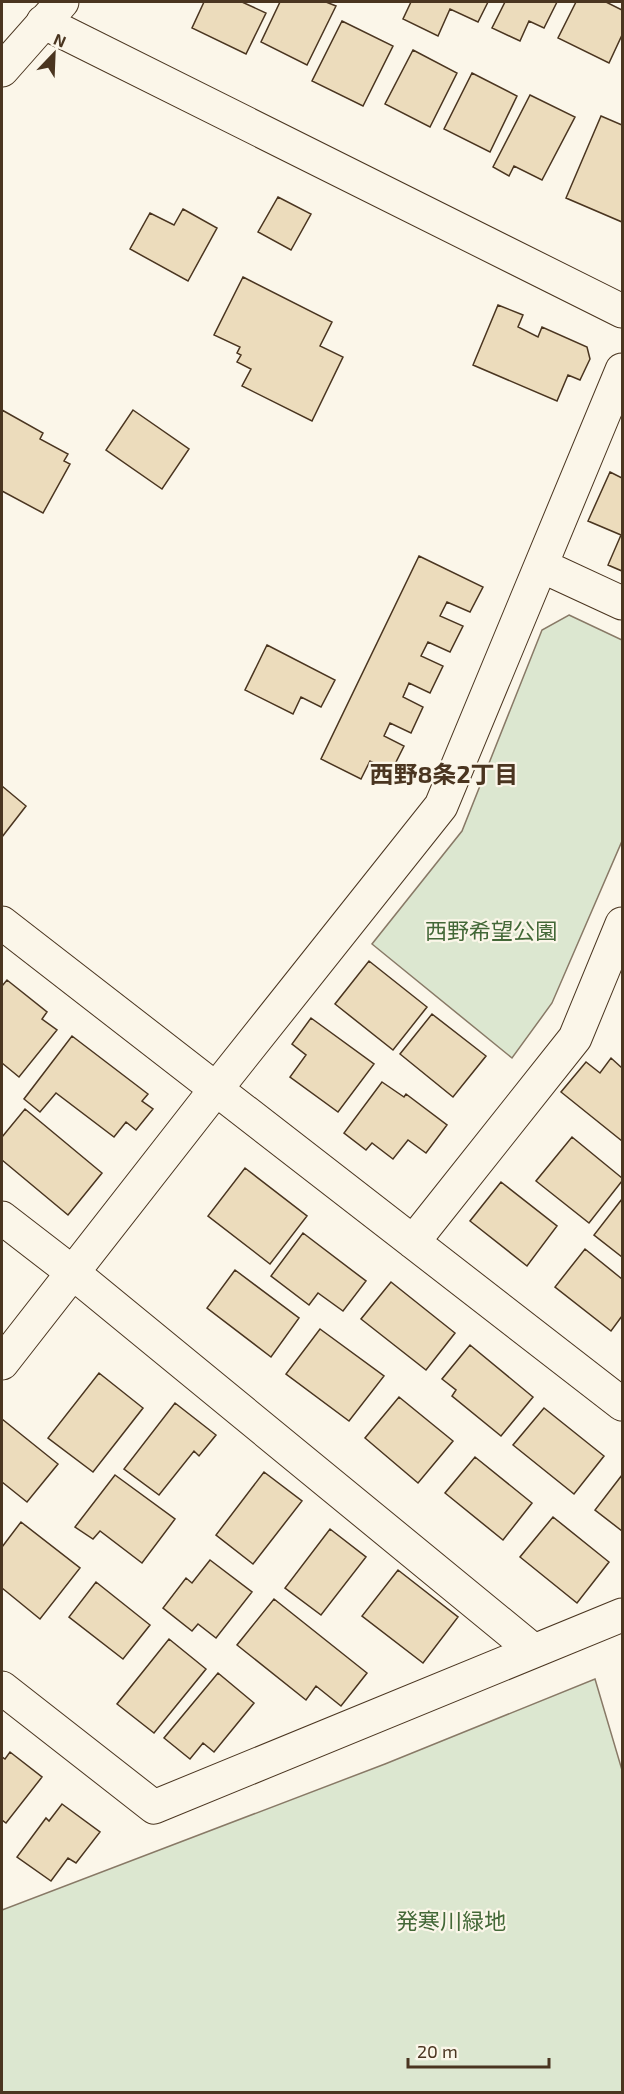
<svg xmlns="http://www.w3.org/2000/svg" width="624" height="2094" font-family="'Exo 2','Noto Sans JP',sans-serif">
	<rect width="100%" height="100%" fill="#fbf6e9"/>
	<path fill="#dce7d0" stroke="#887966" stroke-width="1.5" d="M569 615 622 640V841L552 1003 512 1058 372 944 462 831 542 630Z
		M595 1679 622 1770V2092H2V1910L385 1764Z"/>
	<path fill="#ecdcbc" stroke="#4a3520" stroke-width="1.5" d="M204 2H242L266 13 246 54 192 28Z
		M280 2H326L336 6 307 65 261 42Z
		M411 2H488L478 22 450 9 438 36 403 19Z
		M505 2H557L544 28 529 21 520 41 492 28Z
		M576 2H606L622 10V35L609 63 558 38Z
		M342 21 393 46 363 106 312 81Z
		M413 50 457 73 430 127 385 104Z
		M472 73 517 96 490 152 444 129Z
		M530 95 575 117 542 180 514 166 509 176 493 167Z
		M601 116 622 125V222L566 198Z
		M278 197 311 214 291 250 258 232Z
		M183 209 217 228 188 281 130 249 150 213 174 225Z
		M243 277 332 322 320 346 343 357 312 421 242 386 251 369 237 362 241 355 237 353 240 347 214 335Z
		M498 305 523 315 518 327 538 337 542 327 587 347 590 359 580 380 568 375 557 401 473 365Z
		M2 410 43 433 40 439 68 454 64 461 70 464 43 513 2 491Z
		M133 410 189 449 162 489 106 450Z
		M610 472 622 478V571L608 565 621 535 588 521Z
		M419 556 483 587 470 612 447 602 440 616 463 626 450 652 428 642 421 656 443 666 430 693 409 683 403 697 423 707 411 733 390 723 384 736 404 746 391 772 370 761 361 779 321 759Z
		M267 645 335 680 321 707 301 697 293 714 245 690Z
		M2 786 26 806 2 837Z
		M369 961 427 1007 393 1050 335 1004Z
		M7 980 47 1012 42 1019 57 1030 19 1077 2 1063V986Z
		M432 1014 486 1056 453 1097 400 1054Z
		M311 1018 374 1064 338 1112 290 1077 306 1055 292 1044Z
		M72 1036 148 1094 142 1101 153 1109 136 1130 126 1122 114 1137 56 1093 40 1112 24 1099Z
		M611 1058 622 1068V1141L561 1092 586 1062 600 1073Z
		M382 1082 404 1097 406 1094 447 1125 426 1153 408 1140 393 1159 372 1143 366 1150 344 1133Z
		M25 1109 102 1173 68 1215 2 1160V1137Z
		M572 1137 622 1178V1181L589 1223 536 1181Z
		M245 1168 307 1216 270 1264 208 1216Z
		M501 1182 557 1226 527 1266 470 1221Z
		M622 1199V1257L594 1235Z
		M303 1233 366 1281 343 1311 318 1293 309 1305 271 1276Z
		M585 1249 622 1279V1316L611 1331 555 1287Z
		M235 1270 299 1318 271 1357 207 1308Z
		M391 1282 455 1333 426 1370 361 1319Z
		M320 1329 384 1376 349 1421 286 1374Z
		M470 1345 533 1397 501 1436 452 1396 456 1390 442 1379Z
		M99 1373 143 1408 93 1472 48 1438Z
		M399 1397 453 1441 418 1483 365 1438Z
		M175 1403 216 1435 199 1456 194 1451 159 1495 124 1469Z
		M544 1408 604 1456 574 1494 513 1445Z
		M2 1419 58 1464 27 1502 2 1482Z
		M475 1457 532 1503 503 1540 445 1493Z
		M264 1472 302 1501 253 1564 216 1535Z
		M115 1475 175 1519 142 1563 100 1531 93 1539 75 1527Z
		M622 1475V1531L595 1510Z
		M553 1517 609 1562 577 1603 520 1557Z
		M21 1522 80 1568 40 1619 2 1588V1547Z
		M330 1529 366 1557 321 1615 285 1588Z
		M210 1560 252 1592 216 1638 198 1624 192 1631 163 1608 186 1578 192 1583Z
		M398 1570 458 1617 423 1663 362 1616Z
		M96 1582 150 1625 123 1659 69 1617Z
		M274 1599 367 1673 341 1706 316 1686 306 1700 237 1645Z
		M169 1639 206 1669 154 1733 117 1704Z
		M218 1673 254 1703 214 1752 203 1743 190 1759 164 1738Z
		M10 1752 42 1777 6 1823 2 1820V1757L5 1759Z
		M62 1804 100 1832 76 1863 68 1858 51 1881 17 1857 46 1818 49 1821Z"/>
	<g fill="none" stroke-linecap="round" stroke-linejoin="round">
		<g stroke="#4a3520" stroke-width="35">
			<path id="minor" d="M43 22 622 311
				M542 566 622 603
				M2 923 622 1404
				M2 1218 72 1272 534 1651
				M413 1242 575 1038 622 924
				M2 1363 216 1089 441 806 622 370
				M2 1688 154 1807 622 1615"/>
		</g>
		<g stroke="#4a3520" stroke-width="35">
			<path id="major" d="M2 70 62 2"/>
		</g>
		<use href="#minor" stroke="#fbf6e9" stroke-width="33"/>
		<use href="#major" stroke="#fbf6e9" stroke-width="33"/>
	</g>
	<g text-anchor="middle" stroke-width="4.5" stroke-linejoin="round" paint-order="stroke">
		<g font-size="22" fill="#436837" stroke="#fbf6e9">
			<text x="491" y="939">西野希望公園</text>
			<text x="451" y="1929">発寒川緑地</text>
		</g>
		<g font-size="24" font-weight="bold" fill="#4a3520" stroke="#fbf6e9">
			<text x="444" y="783">西野8条2丁目</text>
		</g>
	</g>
	<rect width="624" height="2094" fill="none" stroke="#4a3520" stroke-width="6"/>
	<g transform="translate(54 54) rotate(23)" stroke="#fbf6e9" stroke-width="4.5" paint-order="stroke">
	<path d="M0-4.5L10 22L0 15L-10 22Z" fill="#4a3520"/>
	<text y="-9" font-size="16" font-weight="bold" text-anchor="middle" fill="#4a3520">N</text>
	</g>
	<path d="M408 2058v9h141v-9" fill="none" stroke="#4a3520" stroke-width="3"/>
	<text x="417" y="2058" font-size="18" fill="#4a3520" stroke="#fbf6e9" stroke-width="4.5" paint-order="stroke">20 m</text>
</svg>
